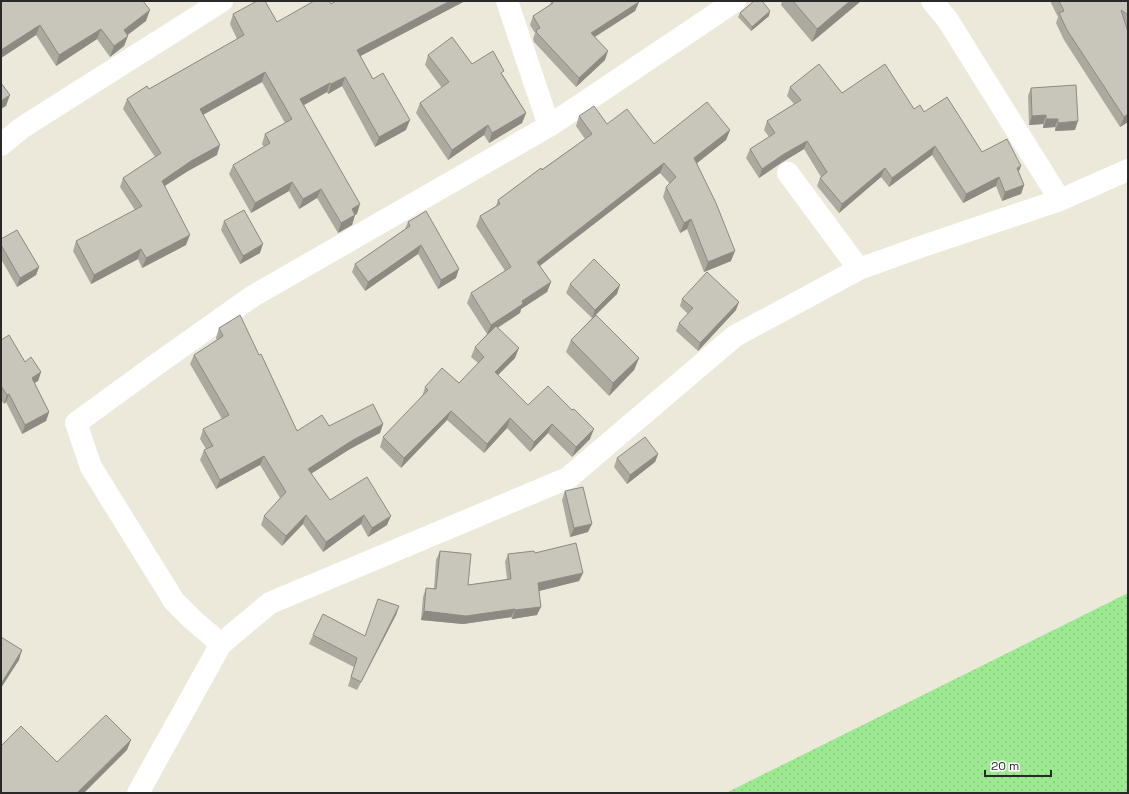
<svg xmlns="http://www.w3.org/2000/svg" width="1129" height="794" font-family="'Space Grotesk',sans-serif">
	<defs>
		<pattern id="grass-dots" width="8" height="8" patternUnits="userSpaceOnUse"><rect width="8" height="8" fill="#9ce991"/><path d="M2 2h.1M6 6h.1" fill="none" stroke="#86c87d" stroke-width="1.8" stroke-linecap="round"/></pattern>
	</defs>
	<rect width="100%" height="100%" fill="#ede9da"/>
	<path fill="url(#grass-dots)" d="M1128 593V793H726Z"/>
	<g fill="none" stroke-linecap="round" stroke-linejoin="round">
		<path stroke="#fff" stroke-width="22" d="M507 1 549 126
			M932 1 947 19 1060 200
			M1 145 23 127 222 1
			M788 173 859 269
			M221 644 193 620 174 601 91 467 76 423 153 367 253 296 549 126 735 1
			M138 793 221 644 270 603 568 478 735 336 859 269 926 245 1060 200 1128 170"/>
	</g>
	<path fill="#aca9a0" d="M1 1 146 21 128 35 124 46 110 57 97 39 56 66 36 35 1 58Z
		M336 1H465L360 56 373 79 406 130 375 147 342 86 328 94 327 92 304 105 357 214 355 215 352 225 338 233 317 198 299 209 289 191 251 213 229 174 233 165 264 147 262 144 265 134 285 123 262 82 203 115 217 155 188 171 165 186 186 245 142 268 138 259 91 284 73 251 76 241 135 210 120 187 123 178 155 157 123 109 127 99 149 89 237 39 230 24 233 14 277 22 331 4Z
		M551 1H638L639 2 635 11 595 37 605 60 576 87 534 42 533 39 535 33 530 25 533 16 550 5Z
		M782 1H861L812 42 781 5Z
		M1050 1H1128V28L1126 26 1128 122 1120 127 1064 40 1056 23 1058 17Z
		M740 13 769 16 751 31 738 17Z
		M428 55 472 64 503 75 526 113 522 123 489 143 484 135 448 160 416 113 420 103 442 88 425 65Z
		M790 87 842 93 914 109 924 112 982 152 1019 172 1024 185 1021 194 1002 201 996 186 963 203 932 155 889 187 881 177 839 213 817 186 820 178 821 177 804 149 781 163 759 178 746 158 750 149 769 137 764 130 767 121 794 104 787 96Z
		M1031 88 1075 130 1055 131V127L1043 128V124L1029 125 1028 96Z
		M579 116 607 124 654 144 730 130 726 140 697 163 731 261 704 272 687 229 680 233 663 197 666 187 670 184 660 173 540 266 551 282 547 292 521 309 520 313 498 328 515 358 498 375 528 405 590 439 572 457 548 433 530 452 507 428 484 453 447 420 401 468 380 447 383 437 422 397 425 387 459 383 478 363 471 357 475 347 487 334 467 303 471 293 505 271 476 226 480 216 496 206 498 200 585 139 576 126Z
		M224 221 260 253 240 264 221 230Z
		M408 222 456 278 438 289 418 254 365 291 352 272 355 264 405 229Z
		M1 239 39 267 36 275 17 287 1 259Z
		M570 284 617 294 596 315 639 358 634 370 609 396 566 352 571 340 592 318 566 293Z
		M682 299 736 310 698 351 676 331 679 323 688 314 680 306Z
		M219 328 297 431 329 426 383 424 380 433 350 449 311 474 330 500 387 525 368 537 361 524 323 552 303 524 282 546 261 525 264 516 280 498 260 465 216 489 200 460 204 450 206 449 200 439 203 429 222 419 190 364 194 355 217 340 216 338Z
		M1 340 25 362 41 372 38 381 34 383 49 412 46 421 22 434 6 402 4 404 1 400Z
		M658 454 655 462 627 484 614 467 617 458Z
		M565 491 588 532 570 537 562 500Z
		M440 551 468 585 507 579 505 562 508 554 535 553 583 573 579 581 539 591 537 615 512 619 511 617 463 624 421 620 423 597 426 588 434 589 436 560Z
		M399 606 396 615 357 690 348 686 354 667 309 644 313 635 365 636Z"/>
	<path fill="#8c8a82" d="M450 1H465L353 60 357 50Z
		M850 1H861L812 42 817 29Z
		M639 2 635 11 588 41 591 33Z
		M150 10 146 21 120 40 124 30Z
		M770 11 769 16 751 31 752 27Z
		M40 25 36 35 1 58V50Z
		M101 29 97 39 56 66 59 55Z
		M128 36 124 46 110 57 114 46Z
		M608 51 605 60 576 87 579 78Z
		M265 72 262 82 197 118 200 109Z
		M345 77 342 86 328 94 331 84Z
		M330 83 327 92 297 109 300 99Z
		M10 95 6 106 1 109V101Z
		M526 113 522 123 489 143 492 133Z
		M1128 114V122L1120 127 1124 117Z
		M1046 115 1043 124 1029 125 1032 116Z
		M1046 119H1058L1055 127 1043 128Z
		M410 120 406 130 375 147 379 137Z
		M1078 121 1075 130 1055 131 1058 123Z
		M488 125 484 135 448 160 452 150Z
		M730 130 726 140 691 168 694 158Z
		M807 141 804 149 781 163 759 178 762 169 784 154Z
		M220 145 217 155 188 171 158 190 162 181 191 161Z
		M935 146 932 155 889 187 892 178Z
		M664 163 660 173 533 271 537 262Z
		M1021 166 1018 174 1017 168Z
		M885 168 881 177 839 213 842 204Z
		M999 177 996 186 963 203 966 194Z
		M292 182 289 191 251 213 255 203Z
		M1024 185 1021 194 1002 201 1005 192Z
		M321 189 317 198 299 209 303 199Z
		M360 204 357 214 348 219 352 209Z
		M355 215 352 225 338 233 341 223Z
		M691 219 687 229 680 233 684 223Z
		M190 235 186 245 142 268 146 258Z
		M263 244 260 253 240 264 243 256Z
		M421 245 418 254 365 291 368 282Z
		M141 249 138 259 91 284 94 275Z
		M735 251 731 261 704 272 708 262Z
		M39 267 36 275 17 287 20 278Z
		M459 269 456 278 438 289 441 280Z
		M551 282 547 292 521 309 520 313 487 334 491 325 522 301Z
		M620 285 617 294 592 318 595 310Z
		M739 302 736 310 698 351 700 343Z
		M519 348 515 358 491 382 495 372Z
		M639 358 634 370 609 396 613 383Z
		M41 372 38 381 28 387 32 378Z
		M9 394 6 402 4 404 7 395Z
		M451 411 447 420 401 468 404 458Z
		M49 412 46 421 22 434 25 425Z
		M510 418 507 428 484 453 487 444Z
		M383 424 380 433 350 449 304 478 308 469 353 440Z
		M552 424 548 433 530 452 534 442Z
		M594 429 590 439 572 457 576 447Z
		M658 454 655 462 627 484 630 475Z
		M264 456 260 465 216 489 220 480Z
		M306 515 303 524 282 546 286 536Z
		M364 515 361 524 323 552 326 542Z
		M391 516 387 525 368 537 372 528Z
		M592 524 588 532 570 537 574 528Z
		M583 573 579 581 535 592 538 583Z
		M399 606 396 615 357 690Z
		M541 607 537 615 512 619 515 610Z
		M515 609 511 617 463 624 421 620 424 611Z
		M22 650 19 660 1 688V684Z
		M131 740 127 750 84 793H77Z"/>
	<path fill="#c8c5ba" stroke="#8c8a82" d="M1 1H143L150 10 124 30 128 36 114 46 101 29 59 55 40 25 1 50Z
		M257 1H265L277 22 314 1H329L331 4 336 1H450L357 50 373 79 383 73 410 120 379 137 345 77 331 84 330 83 300 99 360 204 352 209 355 215 341 223 321 189 303 199 292 182 255 203 233 165 270 143 265 134 292 119 265 72 200 109 220 145 191 161 162 181 190 235 146 258 141 249 94 275 76 241 142 206 123 178 161 153 127 99 147 86 149 89 244 35 233 14Z
		M552 1H638L639 2 591 33 608 51 579 78 537 33 536 30 540 28 533 16 553 3Z
		M754 1H762L770 11 752 27 740 13Z
		M793 1H850L817 29Z
		M1059 1H1128V15L1121 10 1128 32V114L1124 117 1067 30 1059 13 1064 11Z
		M452 37 472 64 493 51 504 71 501 73 526 113 492 133 488 125 452 150 420 103 449 82 428 55Z
		M819 64 842 93 885 64 914 109 920 105 924 112 947 97 982 152 1007 139 1021 166 1017 168 1024 185 1005 192 999 177 966 194 935 146 892 178 885 168 842 204 820 178 827 172 807 141 784 154 762 169 750 149 775 133 767 121 801 100 790 87Z
		M1 83 10 95 1 101Z
		M1076 85 1078 121 1058 123V119H1046V115L1032 116 1031 88Z
		M707 102 730 130 694 158 716 203 735 251 708 262 691 219 684 223 666 187 676 177 664 163 537 262 551 282 522 301 523 304 491 325 471 293 511 267 480 216 500 204 498 200 541 168 542 170 592 134 579 116 594 106 607 124 627 109 654 144Z
		M244 210 263 244 243 256 224 221Z
		M426 211 459 269 441 280 421 245 368 282 355 264 410 226 408 222Z
		M17 230 39 267 20 278 1 245V239Z
		M594 259 620 285 595 310 570 284Z
		M707 272 739 302 700 343 679 323 693 308 682 299Z
		M240 315 259 355 261 354 297 431 322 415 329 426 373 404 383 424 353 440 308 469 330 500 367 477 391 516 372 528 364 515 326 542 306 515 286 536 264 516 286 492 264 456 220 480 204 450 213 446 203 429 229 415 194 355 223 336 219 328 232 320Z
		M596 315 639 358 613 383 571 340Z
		M496 326 519 348 495 372 528 405 548 386 572 410 574 409 594 429 576 447 552 424 534 442 510 418 487 444 451 411 404 458 383 437 428 390 425 387 442 368 459 383 484 357 475 347Z
		M9 335 25 362 31 357 41 372 32 378 49 412 25 425 9 394 7 395 1 386V340Z
		M645 437 658 454 630 475 617 458Z
		M583 487 592 524 574 528 565 491Z
		M576 543 583 573 538 583 541 607 515 610V609L466 616 424 611 426 588 436 589 440 551 471 554 468 585 511 579 508 554 534 551 535 553Z
		M378 599 399 606 361 682 351 677 357 658 313 635 323 614 365 636Z
		M1 637 22 650 1 684Z
		M106 715 131 740 77 793H1V745H2L21 726 57 762Z"/>
	<rect width="1129" height="794" fill="none" stroke="#292929" stroke-width="4"/>
	<path d="M985 770v6h66v-6" fill="none" stroke="#292929" stroke-width="2"/>
	<text x="991" y="770" font-size="12" fill="#292929" stroke="#ffffff" stroke-width="3" paint-order="stroke">20 m</text>
</svg>
